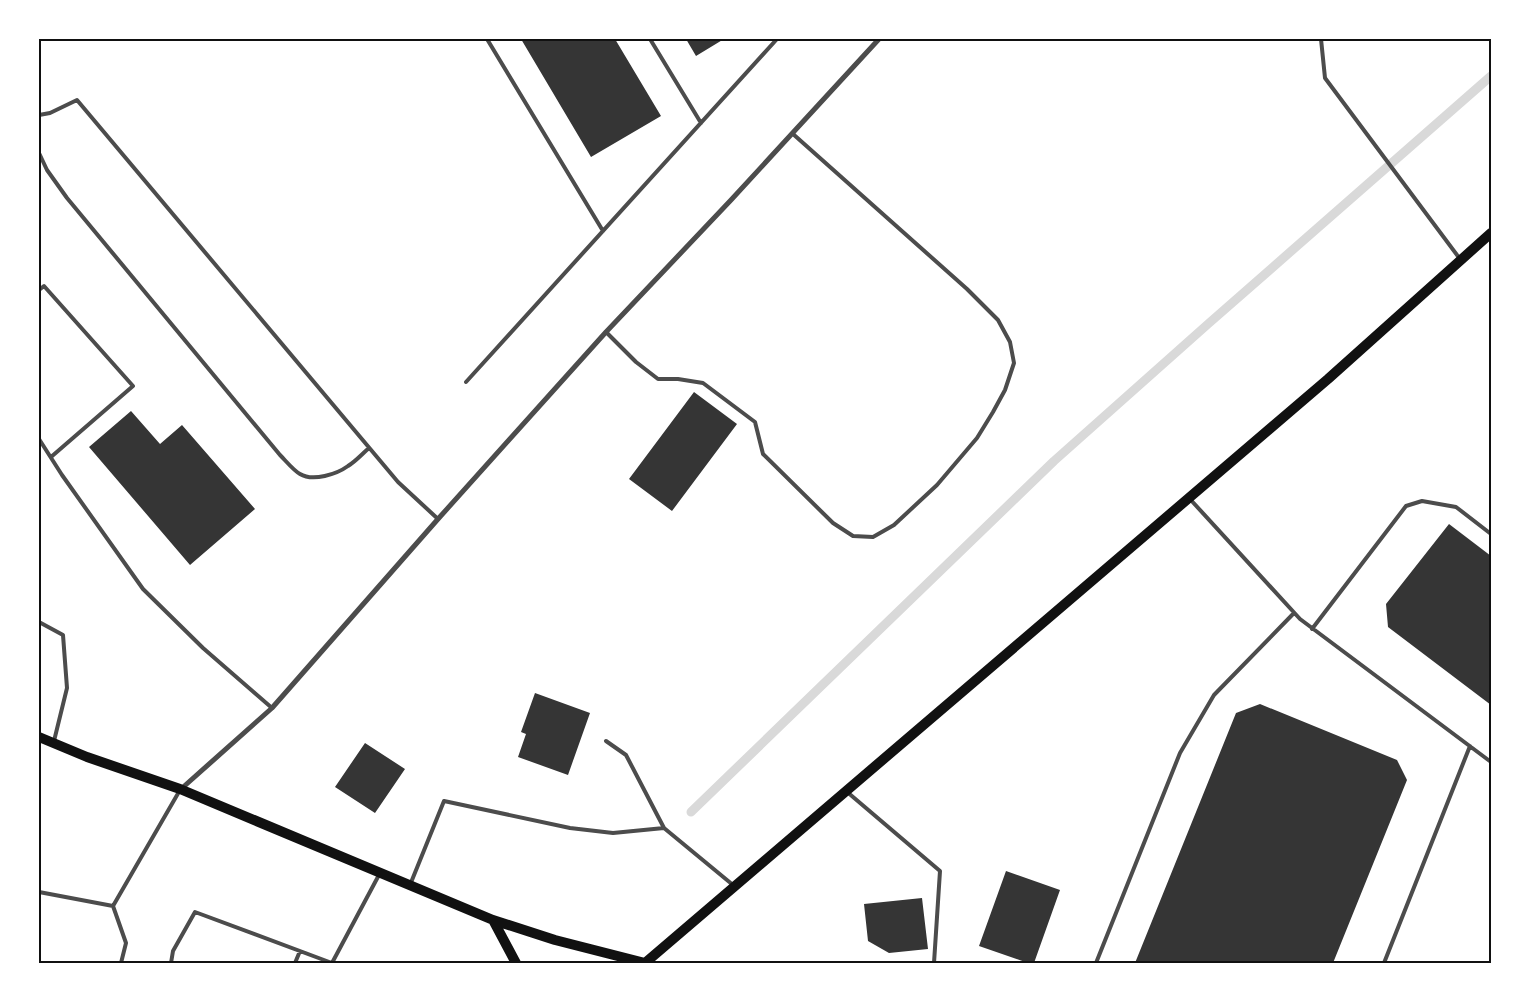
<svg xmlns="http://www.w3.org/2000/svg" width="1530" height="1002" font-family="Arial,sans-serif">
	<rect width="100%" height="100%" fill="#fff"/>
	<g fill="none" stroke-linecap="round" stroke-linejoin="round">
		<path stroke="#d9d9d9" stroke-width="9" d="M691 812 1054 461 1208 324 1491 76"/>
	</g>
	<path fill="#353535" d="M521 39H615L661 116 591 157Z
		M686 39H724L696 56Z
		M694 392 737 424 672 511 629 479Z
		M131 411 160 444 182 425 255 509 190 565 89 447Z
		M1449 524 1491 556V705L1388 627 1386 604Z
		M535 693 590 713 568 775 518 757 526 734 521 732Z
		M1260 704 1397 760 1407 780 1333 963H1135L1236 713Z
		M365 743 405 769 375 813 335 787Z
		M1006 871 1060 890 1034 963H1028L979 946Z
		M922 898 928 949 889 953 868 941 864 904Z"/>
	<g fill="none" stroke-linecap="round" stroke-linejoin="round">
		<path stroke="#4c4c4c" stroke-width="4" d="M487 39 603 231
			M650 39 701 123
			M1321 39 1325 78 1460 259
			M39 115 50 113 77 100 398 482 438 519
			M39 153 47 170 67 198 280 455C286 461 293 470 300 474 313 482 337 474 348 466 356 461 362 454 369 448
			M39 290 44 286 133 386 51 457
			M606 332 636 362 658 379H678L703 383 755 422 763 454 833 523 853 536 873 537 894 525 937 485 977 438 993 412 1005 390 1014 363 1010 342 998 320 967 289 793 134
			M466 382 777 39
			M39 439 62 475 143 589 203 648 272 708
			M1189 498 1300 619 1491 762
			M39 622 63 635 67 688 54 741
			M1312 629 1406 506 1422 501 1456 507 1491 534
			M606 741 626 755 664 828 733 885
			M846 791 940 871 934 963
			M410 885 444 801 570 828 613 833 664 828
			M39 892 113 906 180 790
			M113 906 126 943 121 963
			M171 963 173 951 195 912 332 963
			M295 963 300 951
			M332 963 380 873
			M1096 963 1180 753 1214 695 1294 613
			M1384 963 1470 746"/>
		<path stroke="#4c4c4c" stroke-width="5" d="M181 789 272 708 438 519 606 332 731 200 879 39"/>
		<path stroke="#111" stroke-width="10" d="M39 737 87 757 180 789 493 920 555 940 645 963
			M493 920 516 963
			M645 963 1328 379 1491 233"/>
	</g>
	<rect width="1530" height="1002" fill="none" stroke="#ffffff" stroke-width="80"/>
	<rect x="40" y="40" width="1450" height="922" fill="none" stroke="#111" stroke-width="2"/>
</svg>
